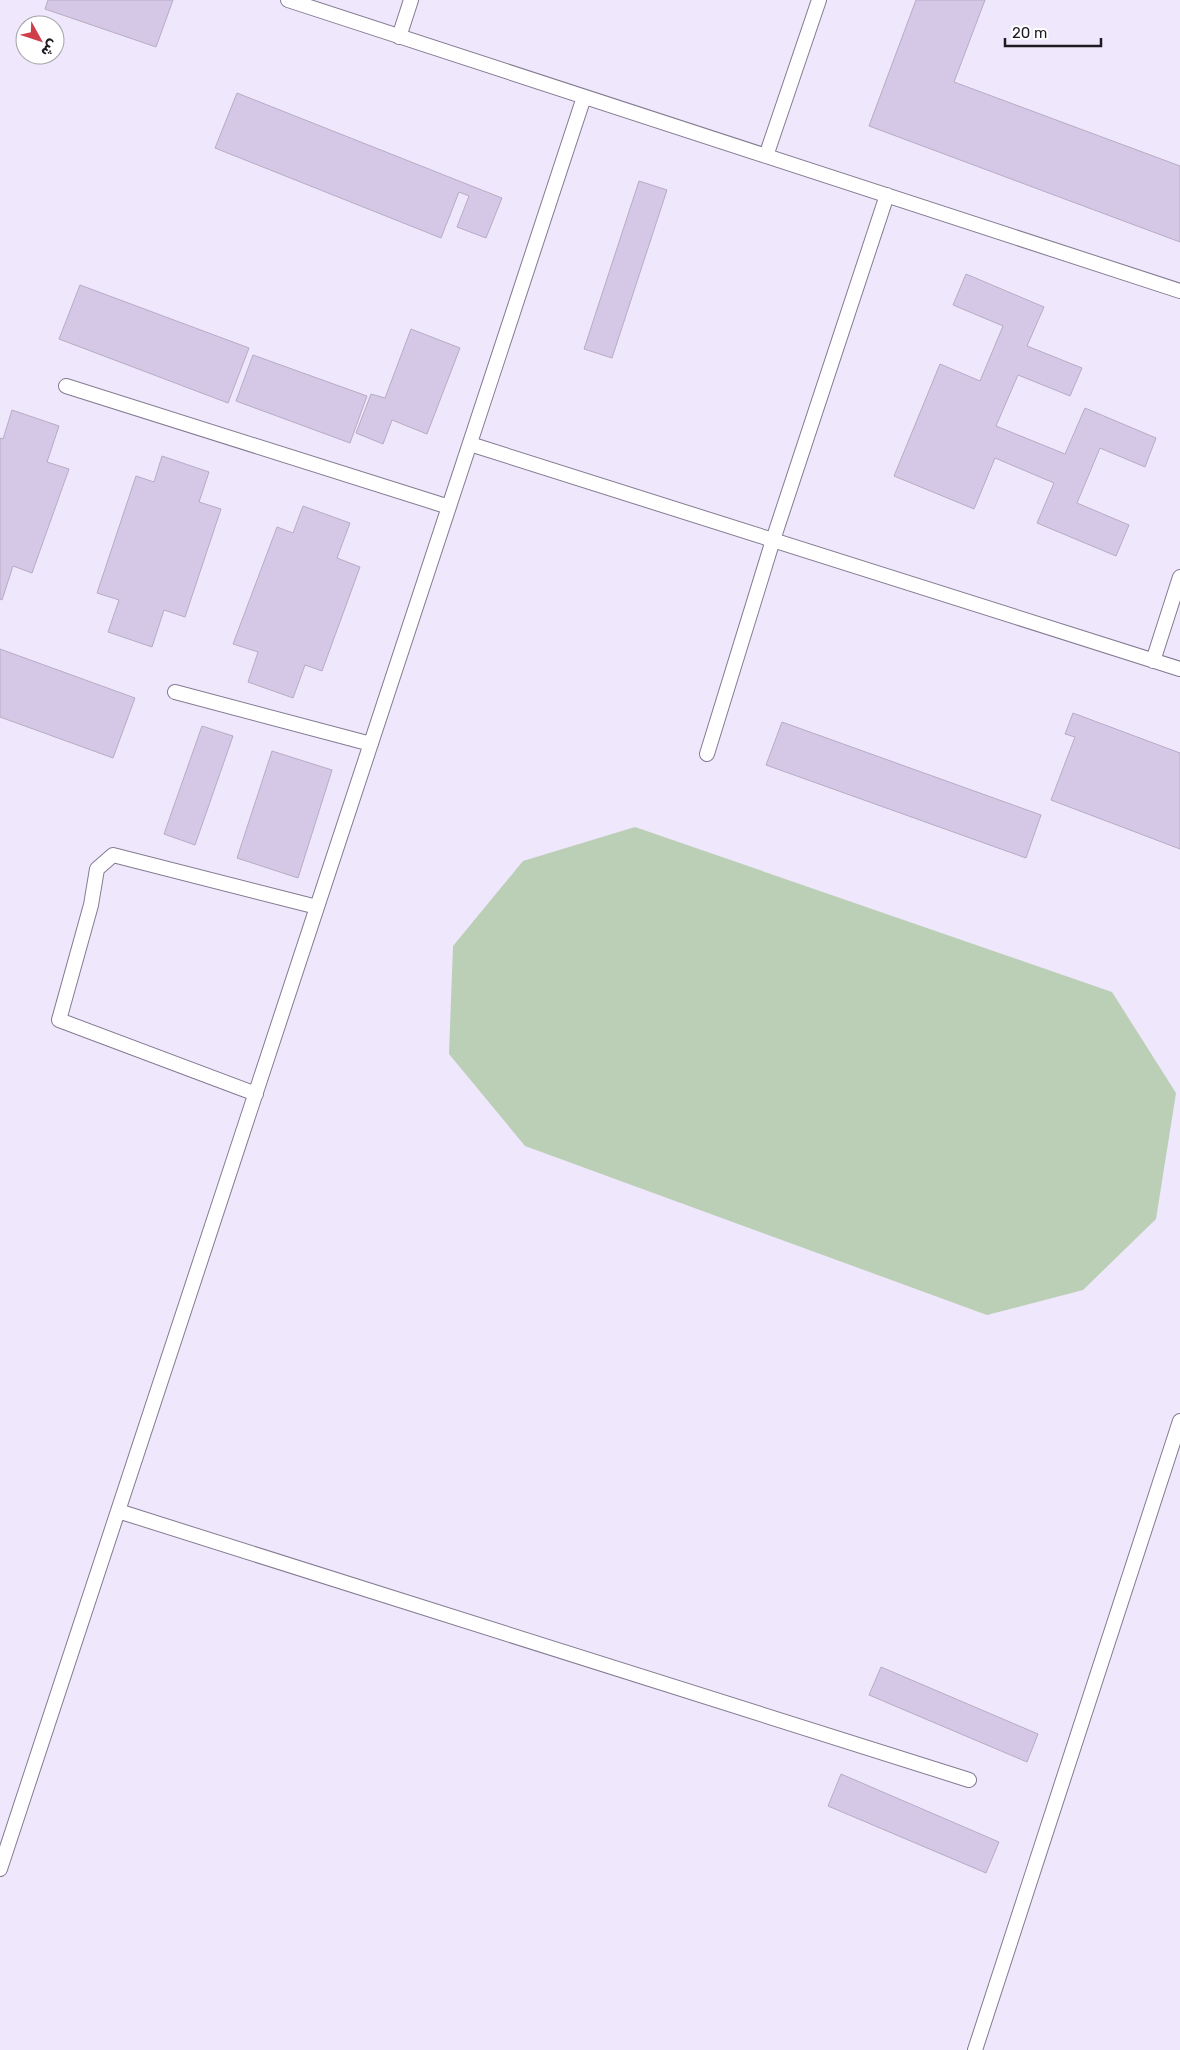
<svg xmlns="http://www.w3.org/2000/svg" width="1180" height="2050" font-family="Rubik,'Noto Naskh Arabic',sans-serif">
	<rect width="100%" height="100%" fill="#f6f2fd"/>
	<path fill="#efe7fb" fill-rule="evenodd" d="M0 0H1180V2050H0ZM25 25H55V55H25Z"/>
	<path fill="#bacfb6" d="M635 827 1112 992 1176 1093 1156 1219 1083 1290 987 1315 525 1146 449 1054 453 946 523 861Z"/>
	<path fill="#d4c8e6" stroke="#b7acc5" d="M48 0H173L156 47 45 9Z
		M916 0H985L954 82 1180 166V242L869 126Z
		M237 93 502 198 486 238 457 227 469 196 459 192 441 238 215 148Z
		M639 181 667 190 612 358 584 349Z
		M966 274 1044 307 1027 346 1082 368 1070 396 1018 375 996 426 1065 454 1085 408 1156 438 1145 467 1100 448 1077 503 1129 525 1116 556 1037 523 1054 483 995 458 974 509 894 476 940 364 980 381 1003 326 953 305Z
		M80 285 249 348 228 403 59 339Z
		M411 329 460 348 427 434 392 420 383 444 356 433 371 394 385 398Z
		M253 355 367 396 350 443 236 401Z
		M12 410 59 426 47 462 69 469 32 573 13 566 2 600 0 599V438L3 439Z
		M162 456 209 472 199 502 221 509 185 617 164 610 152 647 108 632 119 600 97 593 136 476 154 482Z
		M303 506 350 523 337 558 360 567 322 671 305 665 293 698 248 682 258 652 233 644 277 527 293 533Z
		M0 649 135 698 113 758 0 717Z
		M1073 713 1180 753V849L1051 800 1075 737 1065 734Z
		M782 722 1041 815 1026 858 766 765Z
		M202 726 233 736 195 845 164 834Z
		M272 751 332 770 298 878 237 858Z
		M881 1667 1038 1734 1027 1762 869 1695Z
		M841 1774 999 1842 986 1873 828 1806Z"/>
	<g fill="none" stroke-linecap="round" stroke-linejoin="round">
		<g stroke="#847a92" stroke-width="16">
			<path id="lane" d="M288 0 1180 291
				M399 37 411 0
				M766 156 819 0
				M66 386 449 507
				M470 444 1180 669
				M1153 661 1180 577
				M175 692 371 744
				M707 754 773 540 887 195
				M256 1094 59 1020 91 905 97 869 113 855 317 907
				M118 1511 969 1780
				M0 1869 584 97
				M975 2050 1180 1421"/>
		</g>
		<use href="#lane" stroke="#fff" stroke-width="14"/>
	</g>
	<g transform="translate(40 40) rotate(130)"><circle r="24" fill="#ffffff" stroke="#a5a3a7"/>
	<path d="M0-4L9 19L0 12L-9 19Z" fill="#cf3f4a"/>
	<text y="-8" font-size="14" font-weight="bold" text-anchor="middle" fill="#1e1a23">ش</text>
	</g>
	<path d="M1005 38v8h96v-8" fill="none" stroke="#1e1a23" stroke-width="2.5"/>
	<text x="1012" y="38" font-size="15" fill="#1e1a23" stroke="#ffffff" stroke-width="4" paint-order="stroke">20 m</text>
</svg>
